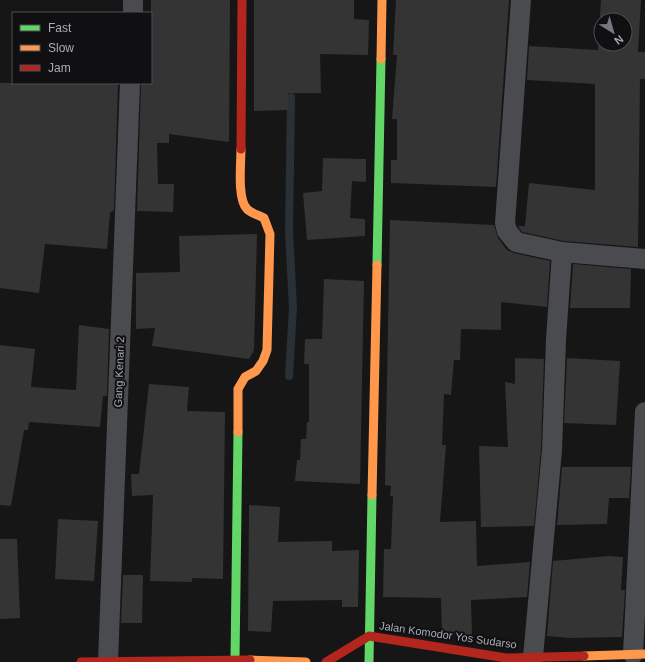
<svg xmlns="http://www.w3.org/2000/svg" width="645" height="662" font-family="Helvetica,sans-serif">
	<rect width="100%" height="100%" fill="#161616"/>
	<g fill="none" stroke-linecap="round" stroke-linejoin="round">
		<path stroke="#293138" stroke-width="8" d="M289 376 293 308 289 232 291 97"/>
	</g>
	<path fill="#343435" fill-rule="evenodd" d="M151 0H230L229 142 169 134V143H157L158 184H174L173 212 137 211 141 83H151Z
		M254 0H354V19L369 20 368 55 320 54 321 93H288V110L254 111Z
		M396 0H509L496 187 391 183V160H397V119H392L397 55H393Z
		M601 0H641L638 52H645V79H640L638 247 564 241 522 232 518 226H525L529 183 595 190V84L527 80 529 46 598 50ZM601 20H625V44H601Z
		M0 83H118L114 210 110 213 107 249 45 244 39 293 0 288Z
		M323 158 366 159V182L352 181 350 218 365 219V236L307 240 303 193 322 191Z
		M390 220 494 225 498 238 507 250 514 253 550 261 547 307 501 302V330L461 329 460 360H454L451 395 444 394 442 445H446L440 522 476 521 477 566 530 562 527 597 471 600 472 636 442 635 441 598 383 597 384 549H391L393 496H390L391 486 385 485Z
		M257 234 254 350 249 359 152 346 155 328 136 329V273L180 272 179 236Z
		M573 264 631 269 630 308H570Z
		M324 279 364 281 360 484 295 481 297 460H300L301 439H306L307 422H309V364H304L305 339H322Z
		M79 325 109 329 107 396H103L100 427 29 422 28 430H24L11 506 0 505V345L35 349 31 387 76 390Z
		M515 358 544 359 541 449 534 526 481 527 479 446 508 447 505 382 515 384Z
		M567 358 620 361 616 425 564 423Z
		M149 384 189 387 187 411 225 412 223 579 192 578V582L150 581 153 495 132 496 131 474H139Z
		M562 467H631L629 498H609L607 524 557 525Z
		M249 505 280 507 278 542 332 541V551L359 550 358 607H342V600L273 601 271 632 248 631Z
		M58 519 98 521 94 581 55 579Z
		M0 539H17L20 618 0 619Z
		M609 556 623 557 621 590H625L622 637 570 638 547 636 553 561Z
		M123 575H143L142 623H121Z"/>
	<g fill="none" stroke-linecap="round" stroke-linejoin="round">
		<path stroke="#4a4b4f" stroke-width="20" d="M521 0 505 223 507 231 516 242 562 252
			M133 13V0
			M633 654 645 412
			M533 657 552 450 556 340 562 252 645 259
			M108 662 130 83"/>
		<path stroke="#63d668" stroke-width="9" d="M377 265 381 59
			M235 659 238 432
			M369 662 372 495"/>
		<path stroke="#ff974d" stroke-width="9" d="M381 59 382 0
			M238 432V389L245 377 256 371 263 361 267 350 270 234 264 218C258 215 251 213 247 209 237 199 241 163 241 149
			M372 495 377 265
			M584 656 645 654
			M250 660 306 662"/>
		<path stroke="#b3261e" stroke-width="9" d="M241 149 242 0
			M81 662 250 660
			M326 662 369 636 506 658 584 656"/>
	</g>
	<g text-anchor="middle" stroke-width="4" stroke-linejoin="round" paint-order="stroke">
		<g font-size="11" fill="#a7acb7" stroke="#101012">
			<text transform="translate(119 372) rotate(-88)" y="4">Gang Kenari 2</text>
			<text transform="translate(448 635) rotate(8)" y="4">Jalan Komodor Yos Sudarso</text>
		</g>
	</g>
	<rect x="12" y="12" width="140" height="72" fill="#101012" stroke="#4c4e54"/>
	<rect x="20" y="25" width="20" height="6" fill="#63d668" stroke="#4c4e54"/>
	<text x="48" y="32" font-size="12" fill="#a7acb7">Fast</text>
	<rect x="20" y="45" width="20" height="6" fill="#ff974d" stroke="#4c4e54"/>
	<text x="48" y="52" font-size="12" fill="#a7acb7">Slow</text>
	<rect x="20" y="65" width="20" height="6" fill="#b3261e" stroke="#4c4e54"/>
	<text x="48" y="72" font-size="12" fill="#a7acb7">Jam</text>
	<g transform="translate(613 32) rotate(143)"><circle r="19" fill="#101012" stroke="#4c4e54"/>
	<path d="M0-3L7 15L0 10L-7 15Z" fill="#74787f"/>
	<text y="-6" font-size="11" font-weight="bold" text-anchor="middle" fill="#a7acb7">N</text>
	</g>
</svg>
